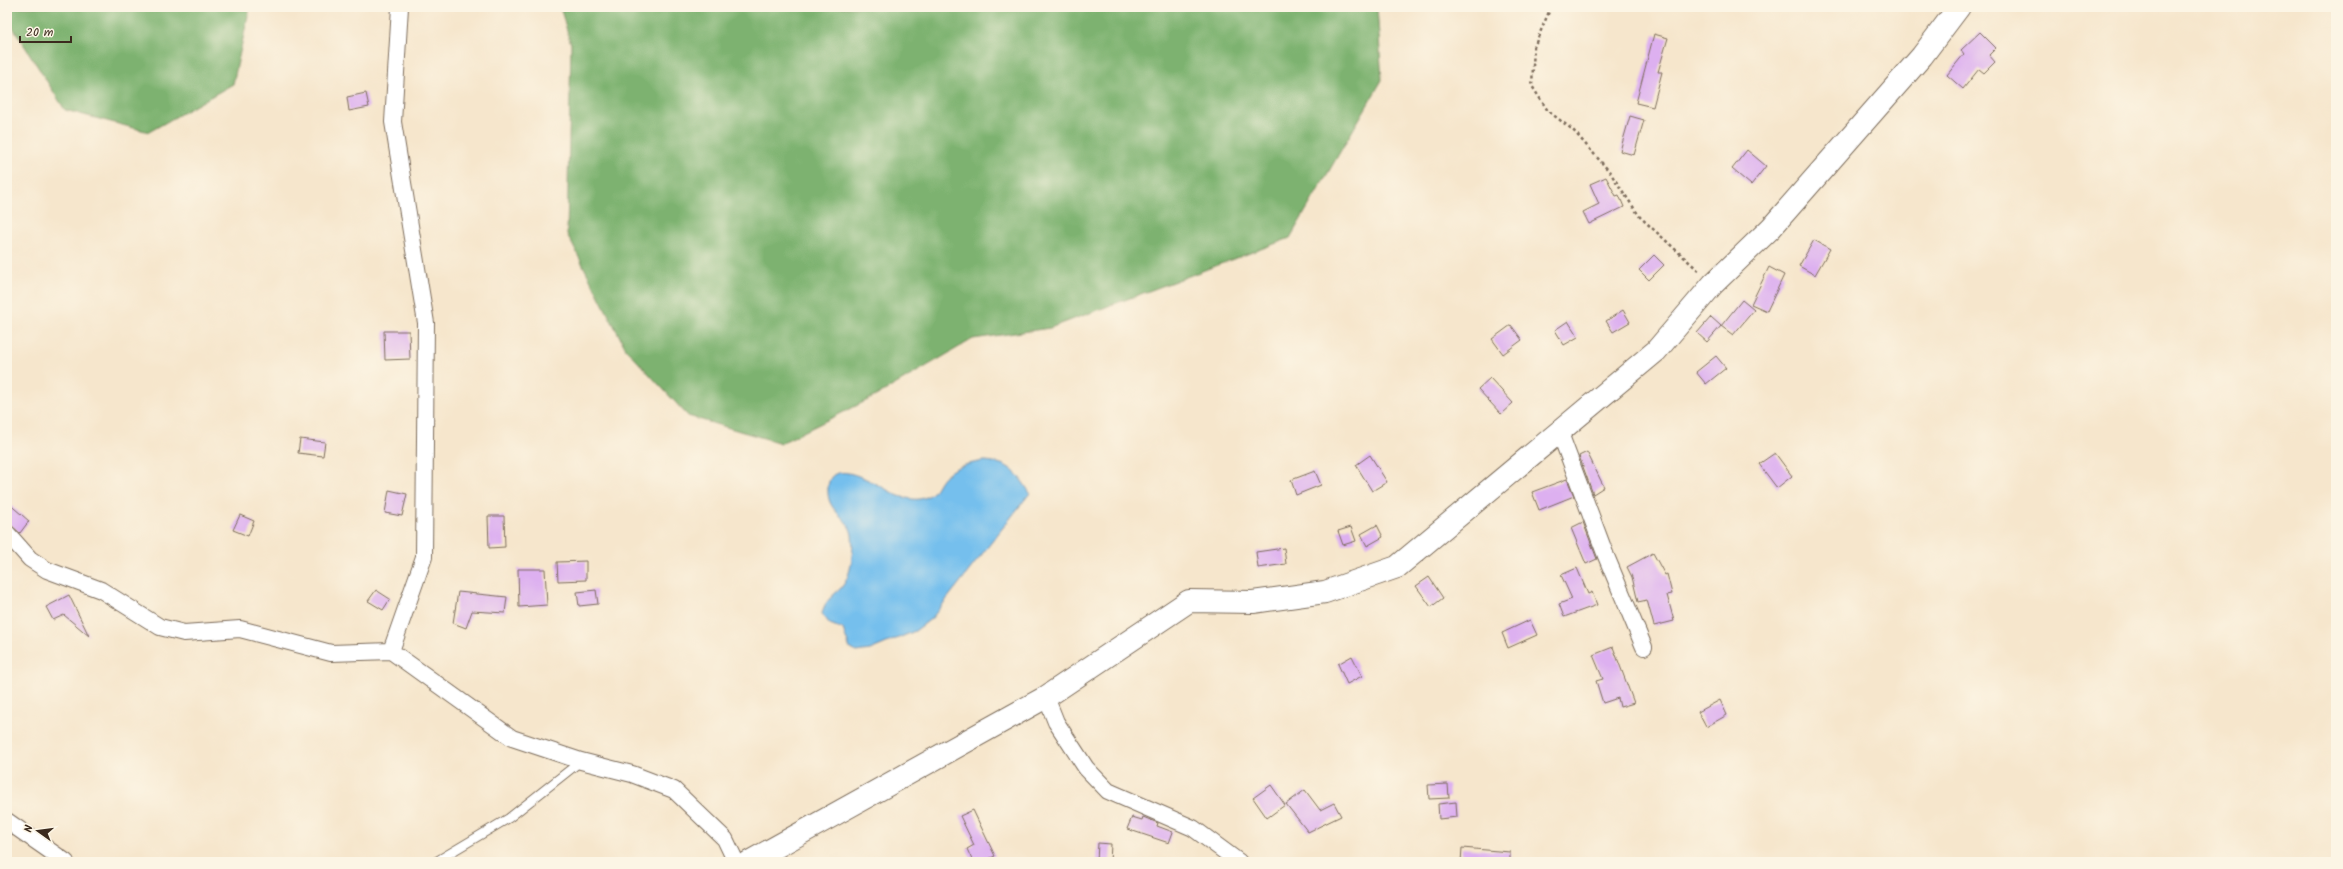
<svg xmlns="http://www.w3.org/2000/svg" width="2343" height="869" font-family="Kalam,sans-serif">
	<rect width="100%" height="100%" fill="#fcf5e5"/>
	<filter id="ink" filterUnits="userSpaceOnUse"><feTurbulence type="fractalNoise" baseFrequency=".025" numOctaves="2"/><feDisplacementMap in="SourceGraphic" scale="8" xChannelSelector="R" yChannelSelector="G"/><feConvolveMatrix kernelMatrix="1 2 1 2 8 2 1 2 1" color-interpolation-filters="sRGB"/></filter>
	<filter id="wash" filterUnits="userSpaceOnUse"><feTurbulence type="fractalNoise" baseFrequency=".012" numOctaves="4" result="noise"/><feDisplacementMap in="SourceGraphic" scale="16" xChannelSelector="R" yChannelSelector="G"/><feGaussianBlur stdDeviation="0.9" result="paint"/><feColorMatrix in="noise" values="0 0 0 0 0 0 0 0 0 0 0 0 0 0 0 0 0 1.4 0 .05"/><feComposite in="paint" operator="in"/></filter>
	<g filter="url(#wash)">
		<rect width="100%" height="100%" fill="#f6e6cc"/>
		<path fill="#7db26f" stroke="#5c6e46" d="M7 7H250L233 84 149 132 65 110 7 18Z
			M560 7H1377L1382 80 1290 238 1050 328 973 339 874 397 781 443 688 416 626 349 567 234 571 44Z"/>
		<path fill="#74bfed" stroke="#587486" d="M985 461C1011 463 1017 473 1030 493L932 618 915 631 870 650 856 652 850 649 843 629 830 624 822 614C824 601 833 596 841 588 852 576 854 550 852 535 849 516 826 513 828 488 830 451 886 491 899 496 905 498 914 500 920 499 939 495 935 482 948 473 958 465 973 463 985 461Z"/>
		<g id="blocks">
			<path fill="#ddb0f0" d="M1980 32 1996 48 1989 55 1995 62 1984 73 1979 69 1963 89 1947 75 1964 54 1961 50Z
				M1654 34 1668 38 1658 72H1662L1653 107 1636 103Z
				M366 93 369 107 349 111 347 97Z
				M1630 116 1644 120 1634 155 1620 151Z
				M1747 150 1766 166 1751 185 1732 169Z
				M1606 177 1616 196 1619 195 1624 207 1589 224 1583 212 1599 204 1590 184Z
				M1814 240 1830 249 1815 275 1799 266Z
				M1654 255 1664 265 1649 280 1639 270Z
				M1769 267 1784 275 1767 311 1751 304Z
				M1742 300 1754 310 1733 335 1721 326Z
				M1623 310 1630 322 1613 332 1606 321Z
				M1711 317 1721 326 1707 342 1697 333Z
				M1568 321 1578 337 1564 345 1555 330Z
				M1511 325 1522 340 1503 354 1492 339Z
				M384 331H409L410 359 385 360Z
				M1716 356 1726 368 1706 384 1696 372Z
				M1490 378 1513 403 1501 414 1478 389Z
				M300 439 325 442 323 456 298 453Z
				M1587 452 1604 487 1593 494 1579 456Z
				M1775 453 1792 476 1777 488 1759 464Z
				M1370 455 1387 482 1372 491 1356 465Z
				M1315 471 1321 485 1296 495 1291 480Z
				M1567 479 1574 496 1539 510 1532 492Z
				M389 490 407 494 402 516 385 513Z
				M7 502 29 521 20 533 7 522Z
				M240 515 254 521 248 536 233 530Z
				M488 516H504L505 547 489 548Z
				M1583 522 1597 559 1586 564 1571 528Z
				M1377 525 1383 537 1367 546 1361 534Z
				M1351 527 1356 541 1343 545 1338 531Z
				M1284 548 1286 564 1258 568 1256 552Z
				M1653 553 1665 575 1667 574 1672 594 1667 595 1674 621 1654 626 1647 600 1638 602 1632 577 1627 567Z
				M586 561V580L558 581 557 562Z
				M1577 568 1588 594 1592 592 1597 605 1564 617 1559 604 1572 599 1561 575Z
				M518 569H545L547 605 519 607Z
				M1429 577 1443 598 1431 607 1416 586Z
				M376 590 390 599 383 610 368 601Z
				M596 590 598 604 579 606 577 592Z
				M458 592 507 597 505 613 472 611 466 628 453 623Z
				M69 595 89 636 64 615 53 620 46 607Z
				M1530 620 1537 635 1508 648 1502 633Z
				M1613 647 1634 703 1620 707 1618 698 1603 703 1596 681 1603 679 1593 655Z
				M1352 656 1362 676 1347 684 1338 664Z
				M1720 700 1727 715 1706 727 1698 712Z
				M1448 784 1449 798 1429 799 1428 785Z
				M1271 785 1285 805 1267 818 1253 798Z
				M1305 790 1320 810 1334 803 1341 816 1308 832 1286 804Z
				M1456 802 1457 817 1439 819 1438 804Z
				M973 810 995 856 982 862H973L967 849 974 845 960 816Z
				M1132 817 1142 820 1143 817 1158 823 1157 826 1173 832 1169 843 1127 829Z
				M1098 843 1111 844 1110 862H1097Z
				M1462 848 1510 852V862H1461Z"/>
		</g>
	</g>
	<g filter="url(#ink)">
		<use href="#blocks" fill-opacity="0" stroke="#7c6c5b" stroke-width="1"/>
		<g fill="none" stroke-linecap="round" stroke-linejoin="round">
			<g stroke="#7c6c5b" stroke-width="10">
				<path id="lane" d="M435 862 509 818 581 761"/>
			</g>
			<g stroke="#7c6c5b" stroke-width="18">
				<path id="street" d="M1560 433 1606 556 1644 647
					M7 533 30 559 47 570 101 590 160 627 184 633 240 629 331 653 391 651 512 738 581 761 632 774 674 790 725 839 736 862
					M391 651 424 557 426 323 393 122 400 7
					M1046 697 1056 722 1086 768 1108 791 1193 828 1239 862
					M7 821 66 862"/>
			</g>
			<g stroke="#7c6c5b" stroke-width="24">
				<path id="secondary" d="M749 862 1046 697 1189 601 1253 602 1325 592 1397 567 1656 351 1713 284 1771 228 1922 56 1959 7"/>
			</g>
			<path stroke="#7c6c5b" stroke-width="2.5" stroke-dasharray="3 3" stroke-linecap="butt" d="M1551 7 1534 47 1532 86 1548 111 1573 130 1609 171 1640 217 1699 271"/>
			<use href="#lane" stroke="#fff" stroke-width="8"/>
			<use href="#street" stroke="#fff" stroke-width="16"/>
			<use href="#secondary" stroke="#fff" stroke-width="22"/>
		</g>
	</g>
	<rect width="2343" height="869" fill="none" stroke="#fcf5e5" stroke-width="24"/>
	<g transform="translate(38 831) rotate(284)" stroke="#fcf5e5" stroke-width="3" paint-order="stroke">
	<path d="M0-3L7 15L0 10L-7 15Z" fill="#3b2a1e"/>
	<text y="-6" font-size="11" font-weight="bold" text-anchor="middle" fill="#3b2a1e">N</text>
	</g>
	<path d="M20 36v6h51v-6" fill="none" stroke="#3b2a1e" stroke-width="2"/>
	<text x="26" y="36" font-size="12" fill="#3b2a1e" stroke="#fcf5e5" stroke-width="3" paint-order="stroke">20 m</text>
</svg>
